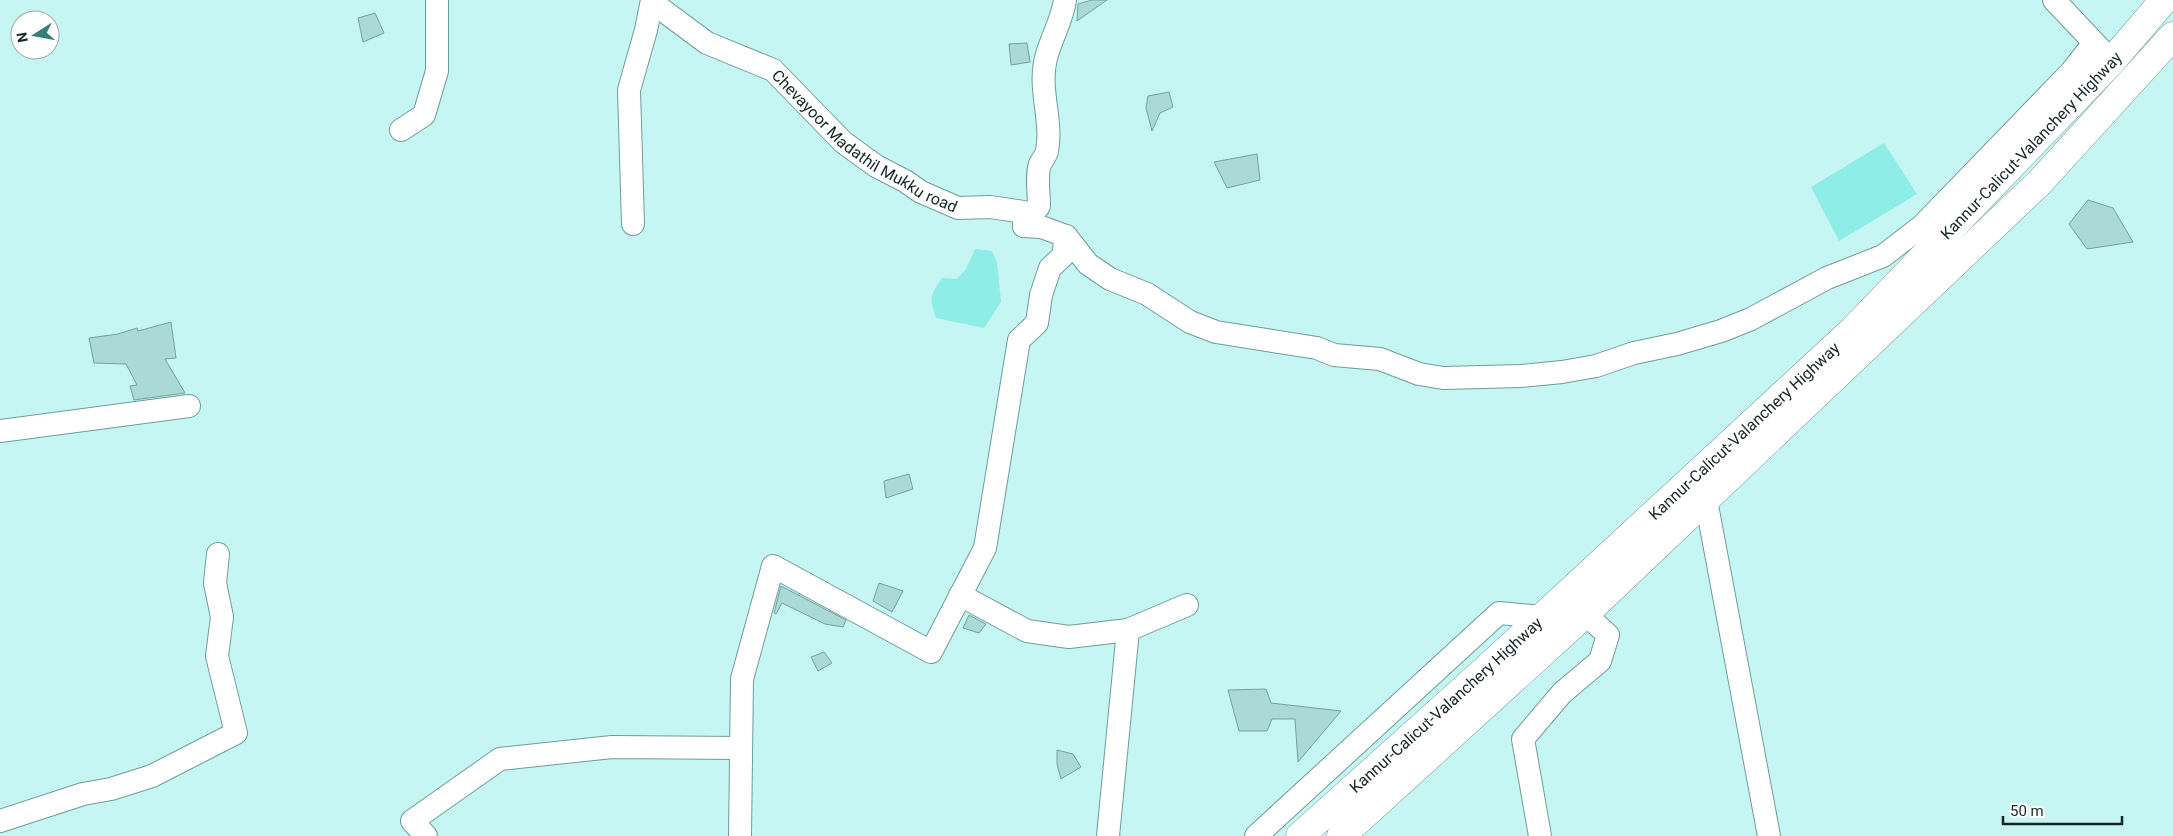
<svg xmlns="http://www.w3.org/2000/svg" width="2173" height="836" font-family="Roboto,sans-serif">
	<rect width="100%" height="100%" fill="#c6f6f3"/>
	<path fill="#8eede7" d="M1884 143 1917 194 1839 241 1811 187Z
		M975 249 992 251 997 262 1001 302 984 328 936 318C929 300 930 294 942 278L957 279 966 269Z"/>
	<path fill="#aad9d6" stroke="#75a29f" d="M1092 0H1107L1077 21 1078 4Z
		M375 13 384 33 363 42 358 18Z
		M1027 43 1030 62 1011 65 1009 44Z
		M1169 92 1173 107 1160 113 1152 131 1146 108 1148 96Z
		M1257 154 1260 180 1227 188 1214 162Z
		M2088 200 2113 208 2133 242 2087 249 2069 224Z
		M171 322 176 358 165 359 185 393 134 400 130 386 137 385 126 364 94 363 89 338 118 334 137 328 138 331Z
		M909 474 913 489 886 498 884 481Z
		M879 583 903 591 892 612 873 601Z
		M781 586 846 620 843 627 825 624 782 603 776 614 774 613Z
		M969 615 986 624 979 633 963 628Z
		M824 652 832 663 818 671 811 657Z
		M1266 689 1271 703 1341 711 1298 762 1295 719H1272L1267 731H1239L1228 690Z
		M1057 750 1073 754 1081 767 1061 779 1057 764Z"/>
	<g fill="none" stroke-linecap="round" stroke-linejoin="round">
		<g stroke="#6f9c99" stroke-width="24">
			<g id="minor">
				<path d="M2054 0 2104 53"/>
				<path id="s1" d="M653 3 707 43 773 70 843 142 876 166 905 181 921 192 958 208 990 207 1024 212V226"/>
				<path d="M401 130 424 115 437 71V0"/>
				<path d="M633 224 629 90 646 30 652 0"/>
				<path d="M1024 226 1041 227 1066 236 1088 264 1110 279 1147 294 1190 322 1216 332 1317 348 1334 355 1380 359 1419 374 1443 378 1521 376 1562 372 1596 366 1634 353 1677 344 1721 331 1751 319 1827 278 1883 256 1922 226 2071 72 2094 43"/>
				<path d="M1024 226 1039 206C1039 194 1036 175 1040 164 1042 160 1046 156 1047 151 1053 121 1038 89 1046 58 1051 38 1062 21 1065 0"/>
				<path d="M0 431 189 406"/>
				<path d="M1706 500 1769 836"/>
				<path d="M960 595 1027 631 1069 637 1128 630 1187 605"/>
				<path d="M0 821 83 794 111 789 152 776 236 733 217 656 222 617 215 583 218 554"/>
				<path d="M426 836 412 821 500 759 612 747 741 748"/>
				<path d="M740 836 742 679 773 566 931 652 985 548 1019 340 1037 323 1041 295 1050 268 1063 256 1066 236"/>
				<path d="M1108 836 1128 630"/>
				<path d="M1256 836 1499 613 1543 617"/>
				<path d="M1540 836 1523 739 1562 693 1600 661 1608 635 1585 614"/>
			</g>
		</g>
		<g stroke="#6f9c99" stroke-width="29">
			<g id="highway">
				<path id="s2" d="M1300 836 1484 671 1853 330 2112 61 2164 0"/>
				<path d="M1341 836 1585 614 2039 183 2173 36"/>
			</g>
		</g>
		<use href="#minor" stroke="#fff" stroke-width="22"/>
		<use href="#highway" stroke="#fff" stroke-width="28"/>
	</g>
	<g text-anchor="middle" stroke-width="4" stroke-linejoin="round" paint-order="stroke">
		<g font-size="16" fill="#142726" stroke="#fff">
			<text dy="6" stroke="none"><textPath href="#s1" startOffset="256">Chevayoor Madathil Mukku road</textPath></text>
			<text dy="6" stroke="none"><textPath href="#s2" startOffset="1006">Kannur-Calicut-Valanchery Highway</textPath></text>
			<text dy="6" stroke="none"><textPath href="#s2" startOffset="601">Kannur-Calicut-Valanchery Highway</textPath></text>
			<text dy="6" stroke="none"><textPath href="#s2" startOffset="196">Kannur-Calicut-Valanchery Highway</textPath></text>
		</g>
	</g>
	<g transform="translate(35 35) rotate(259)"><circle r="24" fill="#ffffff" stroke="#a1a9a8"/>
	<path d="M0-4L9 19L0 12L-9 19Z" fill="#357e7a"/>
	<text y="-8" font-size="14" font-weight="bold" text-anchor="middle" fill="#142726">N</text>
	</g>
	<path d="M2003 816v8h119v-8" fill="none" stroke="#142726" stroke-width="2.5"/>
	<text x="2010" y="816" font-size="15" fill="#142726" stroke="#ffffff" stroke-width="4" paint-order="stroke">50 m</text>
</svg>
